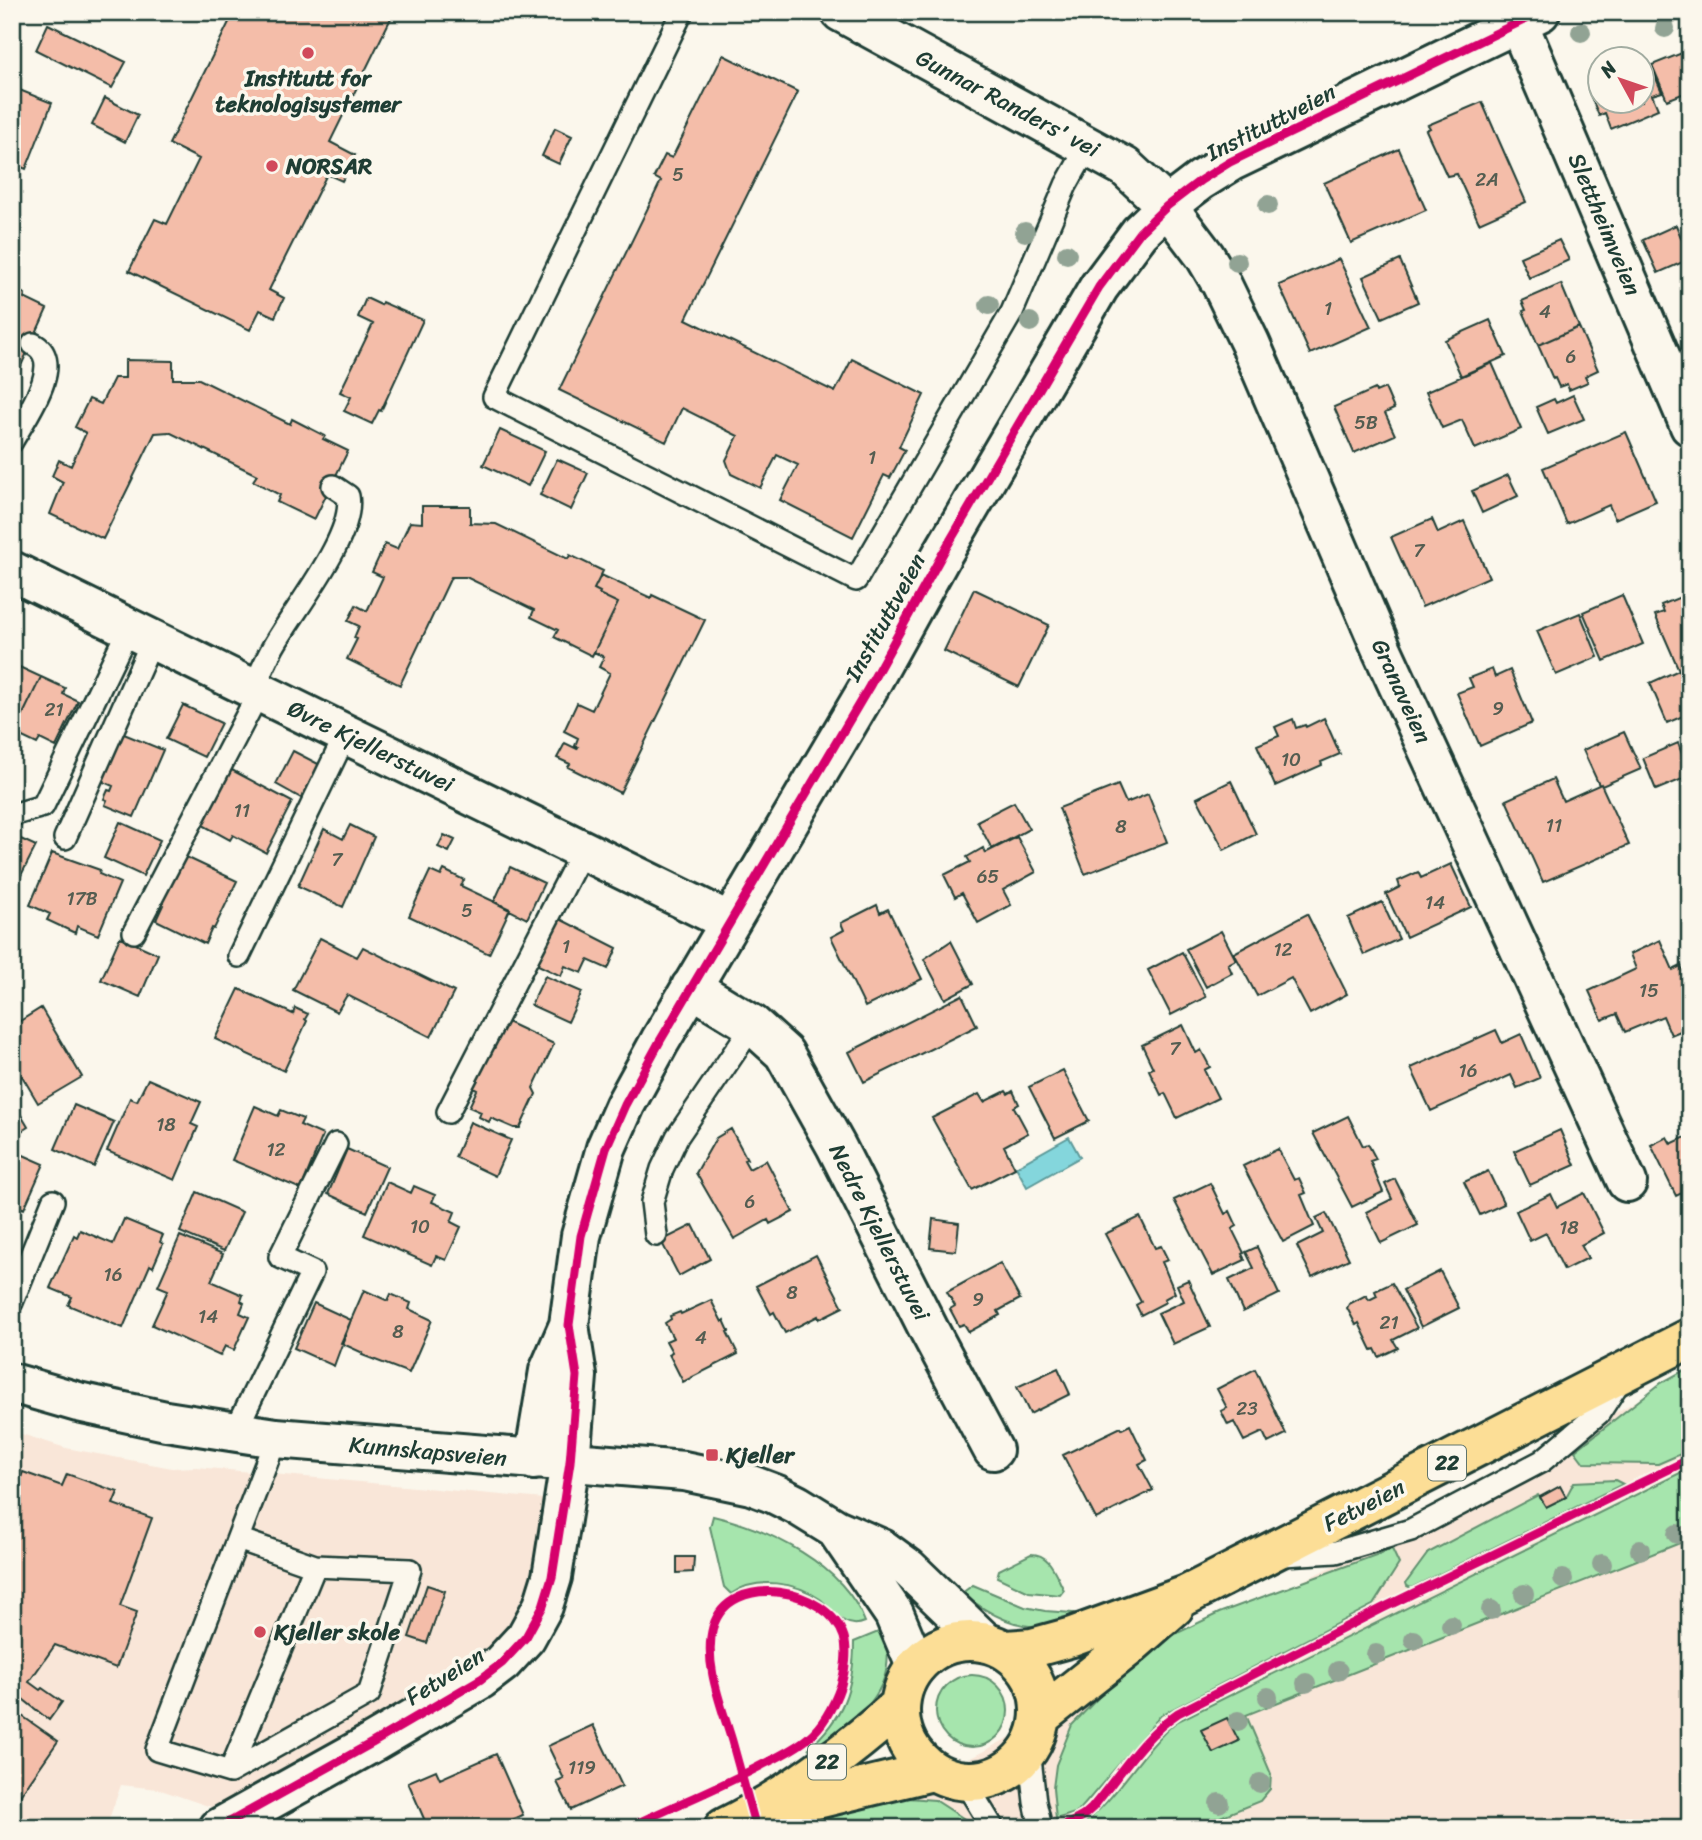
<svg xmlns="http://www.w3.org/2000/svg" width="1702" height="1840" font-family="Sriracha,sans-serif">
	<rect width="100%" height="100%" fill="#fbf7ec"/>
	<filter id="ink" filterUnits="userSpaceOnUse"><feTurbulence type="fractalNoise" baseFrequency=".0143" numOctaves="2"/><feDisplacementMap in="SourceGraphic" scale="14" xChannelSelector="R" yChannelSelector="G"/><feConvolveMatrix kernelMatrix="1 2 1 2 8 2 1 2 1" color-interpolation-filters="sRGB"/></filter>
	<g filter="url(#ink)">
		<path fill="#f9e6d8" d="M1690 1370V1828H785L969 1759 1275 1595 1472 1495Z
			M12 1431 66 1448 172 1468 196 1467 544 1499 537 1571 526 1606 500 1640 474 1662 233 1805 211 1807 158 1789 121 1785 109 1819 114 1828H12Z"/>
		<path fill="#a6e5ad" stroke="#629170" stroke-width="2" d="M1690 1367V1450L1658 1464 1584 1463 1575 1451 1661 1383Z
			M1690 1468V1539L1246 1715 1271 1774 1270 1789 1260 1801 1193 1828H1077C1117 1801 1139 1753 1176 1722Z
			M1615 1480 1623 1484 1411 1588 1407 1586 1406 1583 1428 1553 1538 1495 1546 1507 1566 1497 1574 1482Z
			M713 1516C769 1529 843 1564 865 1622 858 1625 851 1625 844 1621 836 1617 828 1605 820 1599 796 1582 756 1576 731 1594L724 1587 710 1527Z
			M1392 1549 1399 1564 1373 1605 1161 1715 1078 1812 1056 1819 1053 1788 1056 1765 1072 1725 1120 1675 1169 1637 1219 1613Z
			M1031 1554C1051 1554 1055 1574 1064 1590L1060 1595 1029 1592 997 1577 999 1570Z
			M973 1585 1025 1607 1045 1611 1087 1614C1076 1618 1065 1623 1055 1625 1019 1632 988 1614 962 1593Z
			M883 1630C903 1688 855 1726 808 1749 843 1718 854 1689 854 1642Z
			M936 1711a36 36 0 1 1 72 0a36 36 0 1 1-72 0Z
			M894 1797 935 1800 969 1822 973 1828H798Z"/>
		<path fill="#84d6dc" stroke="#5c9999" stroke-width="2" d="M1069 1137 1080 1157 1027 1187 1016 1167Z"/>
		<path fill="#f4bda9" stroke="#1f3d34" stroke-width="2" d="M234 12H394L330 142 355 155 342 181 327 174 269 290 284 298 275 317 260 310 250 330 129 271 155 219 167 224 199 159 169 144Z
			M48 24 126 62 112 88 36 50Z
			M1687 51 1690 57V91L1667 100 1652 65Z
			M723 55 798 92 686 319 835 392 852 359 924 395 899 447 905 450 890 478 884 475 853 537 780 500 798 465 777 455 760 488 731 474 726 460 738 436 682 408 666 442 559 390 661 181 654 177 665 155 672 158Z
			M1651 67 1662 92 1652 95 1658 109 1611 129 1605 113 1599 116 1589 92 1594 89 1590 78 1600 73V102H1642V71Z
			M12 87 52 103 26 169 12 163Z
			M105 98 138 115 125 142 92 125Z
			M1482 102 1526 202 1479 223 1457 174 1447 176 1426 130 1430 128 1428 125Z
			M555 128 572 136 559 164 542 156Z
			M1399 149 1426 210 1351 243 1324 183Z
			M1676 225 1690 259 1658 273 1643 240Z
			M1559 240 1569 260 1529 278 1520 257Z
			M1339 259 1371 327 1310 354 1279 285Z
			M1400 260 1418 302 1382 318 1363 277Z
			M1561 284 1579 327 1538 345 1523 311 1526 310 1522 301Z
			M12 288 25 294 24 298 47 309 15 379 12 377Z
			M366 298 381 305 382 302 423 320 381 411 379 410 372 424 344 411 351 397 340 392 373 324 358 317Z
			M1490 320 1506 356 1461 376 1445 340Z
			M1579 327 1598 370 1585 376 1588 382 1569 390 1567 384 1559 387 1555 378 1553 379 1538 345Z
			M125 360 173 361V379H199L290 424 292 419 325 436 323 439 348 451 314 520 277 502 280 495 253 481 257 475 169 432 155 433 103 539 50 514 63 482 52 476 59 460 71 466 86 433 75 427 89 399 101 404 114 378H125Z
			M1492 363 1521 429 1475 449 1462 420 1442 428 1426 392Z
			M1385 388 1394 409 1385 413 1395 435 1354 453 1334 407 1375 389 1376 392Z
			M1573 395 1584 419 1548 434 1536 407 1554 399 1556 403Z
			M500 430 545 451 528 486 483 465Z
			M1626 432 1656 501 1615 519 1609 505 1567 524 1543 468Z
			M557 459 588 473 571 510 540 495Z
			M1508 475 1518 496 1482 513 1472 491Z
			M422 506H470V523L496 524 568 559 570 555 603 571 594 589 600 592 599 594 618 603 592 656 554 637 558 630 531 617 534 610 466 577H451L400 685 347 659 357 639 354 638 359 626 348 621 356 605 367 611 383 577 372 572 385 544 397 549 410 522 422 523Z
			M1432 519 1438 533 1464 521 1489 577 1422 607 1391 537Z
			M601 575 651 598 652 595 705 620 620 793 568 767 570 764 557 758 565 743 577 749 578 747 575 746 578 738 564 731 577 703 592 710 610 673 599 667 604 657 594 652 618 603 599 594 600 592 594 589Z
			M974 589 1049 625 1019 687 944 651Z
			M1622 595 1643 644 1604 661 1583 612Z
			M1683 596 1686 602 1690 601V713L1667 723 1650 683 1679 670 1655 615 1664 612 1661 605Z
			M1580 613 1598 657 1556 675 1537 631Z
			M15 665 41 677 14 733 12 732V670Z
			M1492 669 1495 677 1510 670 1532 723 1480 746 1457 693 1473 687 1469 678Z
			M41 677 65 688 63 694 78 701 56 747 40 739 37 744 14 733Z
			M183 705 221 723 204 757 166 739Z
			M1324 718 1340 754 1321 762 1322 765 1275 786 1257 745 1279 736 1275 727 1293 719 1296 728 1305 725 1306 727Z
			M119 732 163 750 134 817 105 805 107 800 104 799 108 790 111 791 113 786 99 780Z
			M1624 732 1641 769 1602 786 1601 784 1599 785 1583 750Z
			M1678 743 1690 776 1656 790 1643 758Z
			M293 751 326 768 308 802 276 784Z
			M228 768 292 802 266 853 233 835 230 840 201 824Z
			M1553 779 1563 801 1601 784 1629 845 1543 882 1506 800Z
			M1231 781 1256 834 1224 850 1197 798Z
			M1118 785 1126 803 1148 794 1167 842 1085 874 1059 808Z
			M1014 802 1029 829 992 849 977 821Z
			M120 822 160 840 143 876 104 858Z
			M350 825 374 837 343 907 298 886 324 829 343 839Z
			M12 835 36 846 12 893Z
			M444 835 455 840 449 852 438 847Z
			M1017 837 1036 872 1003 890 1011 905 978 923 962 893 955 897 944 875 970 862 967 857 983 848 985 853Z
			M52 853 100 870 99 874 120 883 98 935 77 926 75 933 47 920 50 914 30 905Z
			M184 856 237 881 214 929 212 928 205 944 156 920 163 905 161 904Z
			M1451 864 1471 907 1406 937 1386 894 1400 887 1398 881 1418 872 1421 878Z
			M510 867 544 883 527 919 494 902Z
			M444 870 464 880 461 886 510 909 489 954 409 916 430 871 441 876Z
			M1382 902 1399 939 1364 955 1348 918Z
			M877 905 880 913 888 909 922 979 865 1007 831 937 844 930 841 923Z
			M1307 914 1347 994 1310 1014 1291 978 1257 996 1234 953Z
			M558 918 617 948 608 969 588 960 582 973 565 966 561 976 536 964Z
			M1221 931 1236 960 1228 964 1232 973 1206 987 1186 949Z
			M120 937 158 954 140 997 101 980Z
			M320 938 357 957 363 947 454 992 431 1037 347 995 337 1012 293 990Z
			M1660 940 1673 970 1681 966 1690 986V1027L1671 1035 1663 1016 1625 1032 1617 1014 1602 1020 1589 991 1636 969 1630 954Z
			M951 941 973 984 945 999 924 959Z
			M1182 952 1206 997 1171 1015 1148 970Z
			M545 976 582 992 568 1022 531 1005Z
			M239 989 293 1014 295 1008 308 1014 305 1019 307 1021 284 1071 215 1039Z
			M962 995 977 1026 864 1082 849 1052Z
			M41 1008 82 1077 38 1103 22 1076 14 1080 12 1076V1026Z
			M505 1021 554 1044 533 1088 536 1094 520 1128H514L491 1118 489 1122 479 1117 481 1112 469 1107 477 1090 473 1088Z
			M1183 1025 1196 1053 1201 1050 1210 1067 1204 1070 1218 1098 1177 1118 1165 1093 1161 1095 1149 1070 1153 1068 1142 1045Z
			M1496 1030 1502 1043 1521 1034 1540 1078 1517 1088 1511 1075 1431 1111 1411 1068Z
			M1063 1070 1089 1121 1055 1138 1029 1087Z
			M148 1079 201 1102 191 1124 198 1127 175 1180 107 1151 130 1098 137 1101Z
			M1006 1091 1008 1094 1013 1091 1019 1104 1014 1107 1028 1133 1004 1146 1015 1168 972 1190 932 1118 979 1094 984 1102Z
			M12 1100 28 1127 12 1137Z
			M74 1105 114 1122 94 1167 55 1149Z
			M255 1106 278 1116 281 1110 303 1119 300 1125 323 1135 301 1189 232 1160Z
			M1348 1116 1363 1146 1368 1144 1376 1159 1370 1161 1383 1192 1352 1207 1313 1133Z
			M470 1122 511 1140 495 1176 455 1157Z
			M731 1129 747 1159 744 1160 749 1169 766 1160 793 1212 770 1224 768 1220 734 1239 696 1173 716 1138Z
			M1560 1130 1575 1165 1530 1185 1514 1151Z
			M1690 1135V1194L1688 1190 1676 1196 1651 1145 1667 1137 1671 1144Z
			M347 1149 387 1167 367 1212 328 1194Z
			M1278 1149 1294 1180 1299 1178 1306 1193 1301 1195 1314 1226 1283 1242 1243 1166Z
			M12 1150 44 1164 24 1209 12 1203Z
			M1488 1171 1504 1204 1480 1215 1464 1182Z
			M1395 1179 1418 1225 1381 1243 1366 1212 1392 1199 1385 1184Z
			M387 1182 411 1193 414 1186 435 1195 432 1202 455 1212 451 1222 461 1227 446 1260 436 1256 432 1265 364 1235Z
			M1210 1183 1225 1214 1230 1211 1237 1226 1232 1229 1244 1253 1242 1254 1245 1260 1213 1275 1174 1200Z
			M197 1192 242 1212 224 1251 180 1232Z
			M1584 1193 1604 1233 1581 1245 1588 1258 1564 1270 1546 1233 1530 1241 1516 1211 1551 1194 1557 1207Z
			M1326 1213 1349 1259 1312 1277 1297 1246 1323 1233 1316 1218Z
			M1140 1217 1155 1248 1161 1246 1168 1260 1162 1262 1175 1293 1164 1299 1166 1302 1141 1315 1136 1305 1141 1302 1105 1234Z
			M124 1219 163 1235 160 1242 163 1244 153 1267 150 1265 123 1328 68 1305 72 1297 50 1288 74 1235 77 1237 80 1230 113 1244Z
			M933 1219 959 1223 956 1251 930 1248Z
			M693 1225 710 1259 679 1276 661 1241Z
			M180 1236 223 1254 211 1281 243 1295 241 1301 244 1303 240 1313 249 1317 234 1350 225 1346 220 1356 152 1325 168 1290 158 1286Z
			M1257 1247 1279 1294 1243 1312 1229 1280 1254 1268 1246 1252Z
			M816 1255 843 1307 819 1319 818 1316 785 1333 774 1312 771 1314 756 1286Z
			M1000 1263 1020 1299 998 1311 1000 1315 969 1332 964 1324 959 1326 950 1309 955 1306 947 1292Z
			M1440 1271 1459 1308 1421 1327 1403 1290Z
			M1188 1280 1210 1327 1173 1344 1158 1313 1184 1301 1177 1285Z
			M1392 1283 1417 1328 1393 1340 1398 1348 1379 1357 1375 1349 1372 1350 1359 1323 1356 1325 1347 1308 1349 1304 1366 1295 1369 1300 1377 1296 1375 1291Z
			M364 1290 388 1301 391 1294 411 1303 409 1309 432 1320 409 1373 362 1355 363 1353 341 1343Z
			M711 1300 722 1322 724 1320 729 1331 727 1332 738 1354 683 1382 669 1354 672 1352 666 1341 673 1338 665 1323 671 1319 670 1316 680 1312 681 1314Z
			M314 1303 351 1320 334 1366 294 1348Z
			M1058 1368 1070 1394 1030 1414 1017 1387Z
			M1255 1369 1286 1434 1268 1443 1263 1432 1244 1441 1234 1422 1228 1425 1221 1411 1227 1408 1217 1389Z
			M1130 1425 1147 1460 1139 1464 1153 1490 1096 1519 1063 1455 1121 1427 1122 1429Z
			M23 1472 62 1486 67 1474 118 1492 113 1504 152 1518 120 1606 137 1612 116 1668 55 1645 29 1682 40 1690 42 1688 62 1702 49 1720 19 1696 12 1706V1501Z
			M1560 1486 1566 1497 1546 1507 1540 1497Z
			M677 1557H694L693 1572 677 1573Z
			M427 1585 445 1591 427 1643 409 1637Z
			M12 1709 58 1741 12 1807Z
			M1227 1718 1239 1741 1213 1753 1201 1730Z
			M593 1725 622 1786 571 1810 557 1782 564 1779 548 1746Z
			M496 1754 523 1815 494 1828H428L408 1782 436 1770 440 1779Z"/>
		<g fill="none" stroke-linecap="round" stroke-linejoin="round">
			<g stroke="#1f3d34" stroke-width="26">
				<path id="service" d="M682 12 494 397 856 580 1012 312 1066 185 1088 146
					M12 441C25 418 67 361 33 344
					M253 688C260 675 265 662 272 649 291 613 356 536 348 496L333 486
					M12 815 43 806 129 628
					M65 838 153 639
					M134 932 259 692
					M239 956 346 734
					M448 1112 583 850
					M656 1235 652 1202 662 1169 677 1137 753 1025
					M12 1302 53 1201
					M235 1432 312 1272 280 1257 336 1144
					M238 1539 315 1566 410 1570 369 1694 230 1772 157 1750 276 1438
					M1283 1555 1336 1552 1411 1530 1542 1461 1599 1413 1621 1379
					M1029 1750 1035 1802 1041 1828
					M230 1772 315 1566
					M965 1782 993 1828"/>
			</g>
			<g stroke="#1f3d34" stroke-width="44">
				<path id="minor" d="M841 12 1125 167 1167 206 1205 256 1221 283 1250 343 1383 652 1627 1182
					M1518 23 1690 426
					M12 571 730 922
					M691 987 753 1025 784 1053 836 1146 929 1330 993 1450
					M12 1383 78 1402 166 1421 276 1438 684 1471 751 1485 775 1494 797 1505 836 1529 882 1549 908 1568 985 1642
					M534 1460 549 1371 569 1325
					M836 1529 894 1614 916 1666
					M219 1828 372 1743 481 1679 502 1663 526 1637 543 1606 552 1577 570 1462 577 1376 569 1325 581 1236 606 1148 625 1105 660 1041 869 687 943 553 1099 287 1140 232 1167 206 1201 180 1230 162 1540 12"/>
			</g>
			<g stroke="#1f3d34" stroke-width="44">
				<path id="trunk" d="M900 1711a70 70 0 1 1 140 0a70 70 0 1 1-140 0Z
					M1006 1650 1032 1648 1072 1637 1187 1595 1690 1338
					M1041 1716 1127 1648 1174 1607
					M771 1810 932 1771
					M724 1828C786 1798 848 1751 899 1706"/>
			</g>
			<use href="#service" stroke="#fbf7ec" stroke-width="21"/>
			<use href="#minor" stroke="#fbf7ec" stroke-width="38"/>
			<use href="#trunk" stroke="#fcde96" stroke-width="38"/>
			<g stroke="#fbf7ec" stroke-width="13">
				<path id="cycleway" d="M219 1828 372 1743 481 1679 502 1663 526 1637 543 1606 552 1577 570 1462 577 1376 569 1325 581 1236 606 1148 625 1105 660 1041 869 687 943 553 1099 287 1140 232 1167 206 1201 180 1230 162 1540 12
					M628 1828C673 1806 719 1788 762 1765 778 1757 795 1749 808 1738 825 1724 834 1705 841 1685 845 1672 848 1650 844 1637 828 1588 730 1570 713 1627 703 1663 722 1707 732 1741 740 1770 748 1799 756 1828
					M1061 1828 1083 1816 1092 1808C1120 1775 1142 1737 1178 1713L1383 1608 1690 1459"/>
			</g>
			<use href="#cycleway" stroke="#d6006c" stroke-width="9"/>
		</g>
		<g fill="#91a394">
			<circle cx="1665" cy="28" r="10"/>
			<circle cx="1581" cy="32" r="10"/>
			<circle cx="1268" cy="205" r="10"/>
			<circle cx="1025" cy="232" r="10"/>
			<circle cx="1067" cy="254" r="10"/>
			<circle cx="1237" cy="262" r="10"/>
			<circle cx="989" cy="305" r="10"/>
			<circle cx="1030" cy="322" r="10"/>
			<circle cx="1677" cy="1534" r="10"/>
			<circle cx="1640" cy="1550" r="10"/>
			<circle cx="1602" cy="1564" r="10"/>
			<circle cx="1563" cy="1579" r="10"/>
			<circle cx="1524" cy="1594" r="10"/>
			<circle cx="1491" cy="1610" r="10"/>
			<circle cx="1451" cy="1625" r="10"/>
			<circle cx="1414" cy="1640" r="10"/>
			<circle cx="1376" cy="1654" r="10"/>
			<circle cx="1338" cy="1671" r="10"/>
			<circle cx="1306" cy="1683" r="10"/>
			<circle cx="1268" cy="1697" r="10"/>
			<circle cx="1238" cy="1721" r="10"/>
			<circle cx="1260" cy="1783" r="10"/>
			<circle cx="1219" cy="1803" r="10"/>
		</g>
	</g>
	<g fill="#d1495b" stroke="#fbf7ec" stroke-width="2.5">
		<circle cx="308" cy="53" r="7"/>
		<circle cx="272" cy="166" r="7"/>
		<rect x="705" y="1448" width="14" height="14" rx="3.5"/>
		<circle cx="260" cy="1632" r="7"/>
	</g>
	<g text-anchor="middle" stroke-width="7" stroke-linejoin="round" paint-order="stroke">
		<g font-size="19" fill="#545d51">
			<text x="678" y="181">5</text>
			<text x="1487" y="186">2A</text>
			<text x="1328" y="315">1</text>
			<text x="1545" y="318">4</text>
			<text x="1571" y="363">6</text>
			<text x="1366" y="429">5B</text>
			<text x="872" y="464">1</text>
			<text x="1419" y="557">7</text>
			<text x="1498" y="715">9</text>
			<text x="54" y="716">21</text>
			<text x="1291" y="766">10</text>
			<text x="242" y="817">11</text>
			<text x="1554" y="832">11</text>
			<text x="1121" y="833">8</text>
			<text x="337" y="866">7</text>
			<text x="988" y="883">65</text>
			<text x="82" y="905">17B</text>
			<text x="1435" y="909">14</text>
			<text x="467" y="917">5</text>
			<text x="566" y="953">1</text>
			<text x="1283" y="956">12</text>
			<text x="1649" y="997">15</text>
			<text x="1175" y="1055">7</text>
			<text x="1468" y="1077">16</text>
			<text x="166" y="1131">18</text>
			<text x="276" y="1156">12</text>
			<text x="750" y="1208">6</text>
			<text x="420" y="1233">10</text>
			<text x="1569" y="1234">18</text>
			<text x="113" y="1281">16</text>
			<text x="792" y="1299">8</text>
			<text x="978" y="1306">9</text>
			<text x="208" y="1323">14</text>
			<text x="1389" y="1329">21</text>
			<text x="398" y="1338">8</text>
			<text x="701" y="1344">4</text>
			<text x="1247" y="1415">23</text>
			<text x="582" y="1774">119</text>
		</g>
		<g fill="#fbf7ec" stroke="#61756b" stroke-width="2">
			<rect x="1428" y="1445.5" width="38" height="35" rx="5"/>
			<rect x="808" y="1744.5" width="38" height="35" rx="5"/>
		</g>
		<g font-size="21" font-weight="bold" fill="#1f3d34">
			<text x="1447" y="1470">22</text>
			<text x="827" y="1769">22</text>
		</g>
		<g font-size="23" font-weight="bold" fill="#1f3d34" stroke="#fbf7ec" text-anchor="start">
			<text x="308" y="86" text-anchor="middle">Institutt for<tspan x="308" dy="26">teknologisystemer</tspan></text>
			<text x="286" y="174">NORSAR</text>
			<text x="726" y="1463">Kjeller</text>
			<text x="274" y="1640">Kjeller skole</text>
		</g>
		<g font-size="23" fill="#1f3d34" stroke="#fbf7ec">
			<text transform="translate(1008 103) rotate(28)" y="8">Gunnar Randers' vei</text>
			<text transform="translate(1271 122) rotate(-27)" y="8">Instituttveien</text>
			<text transform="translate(1605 224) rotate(67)" y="8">Slettheimveien</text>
			<text transform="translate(885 617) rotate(-61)" y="8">Instituttveien</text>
			<text transform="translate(1402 691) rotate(65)" y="8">Granaveien</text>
			<text transform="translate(371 746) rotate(26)" y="8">Øvre Kjellerstuvei</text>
			<text transform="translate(880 1232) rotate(63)" y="8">Nedre Kjellerstuvei</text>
			<text transform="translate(428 1451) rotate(5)" y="8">Kunnskapsveien</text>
			<text transform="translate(1364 1505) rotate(-27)" y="8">Fetveien</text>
			<text transform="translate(445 1676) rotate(-32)" y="8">Fetveien</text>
		</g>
	</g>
	<rect width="1702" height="1840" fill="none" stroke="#fbf7ec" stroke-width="42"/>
	<rect x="21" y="21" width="1660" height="1798" fill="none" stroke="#1f3d34" stroke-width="2.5" filter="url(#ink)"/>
	<g transform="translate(1621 80) rotate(310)"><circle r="33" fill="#fbf7ec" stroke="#a3ada2" stroke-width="2"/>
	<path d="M0-5L12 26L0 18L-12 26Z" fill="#d1495b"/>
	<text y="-10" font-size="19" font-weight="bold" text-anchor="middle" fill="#1f3d34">N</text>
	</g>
</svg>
